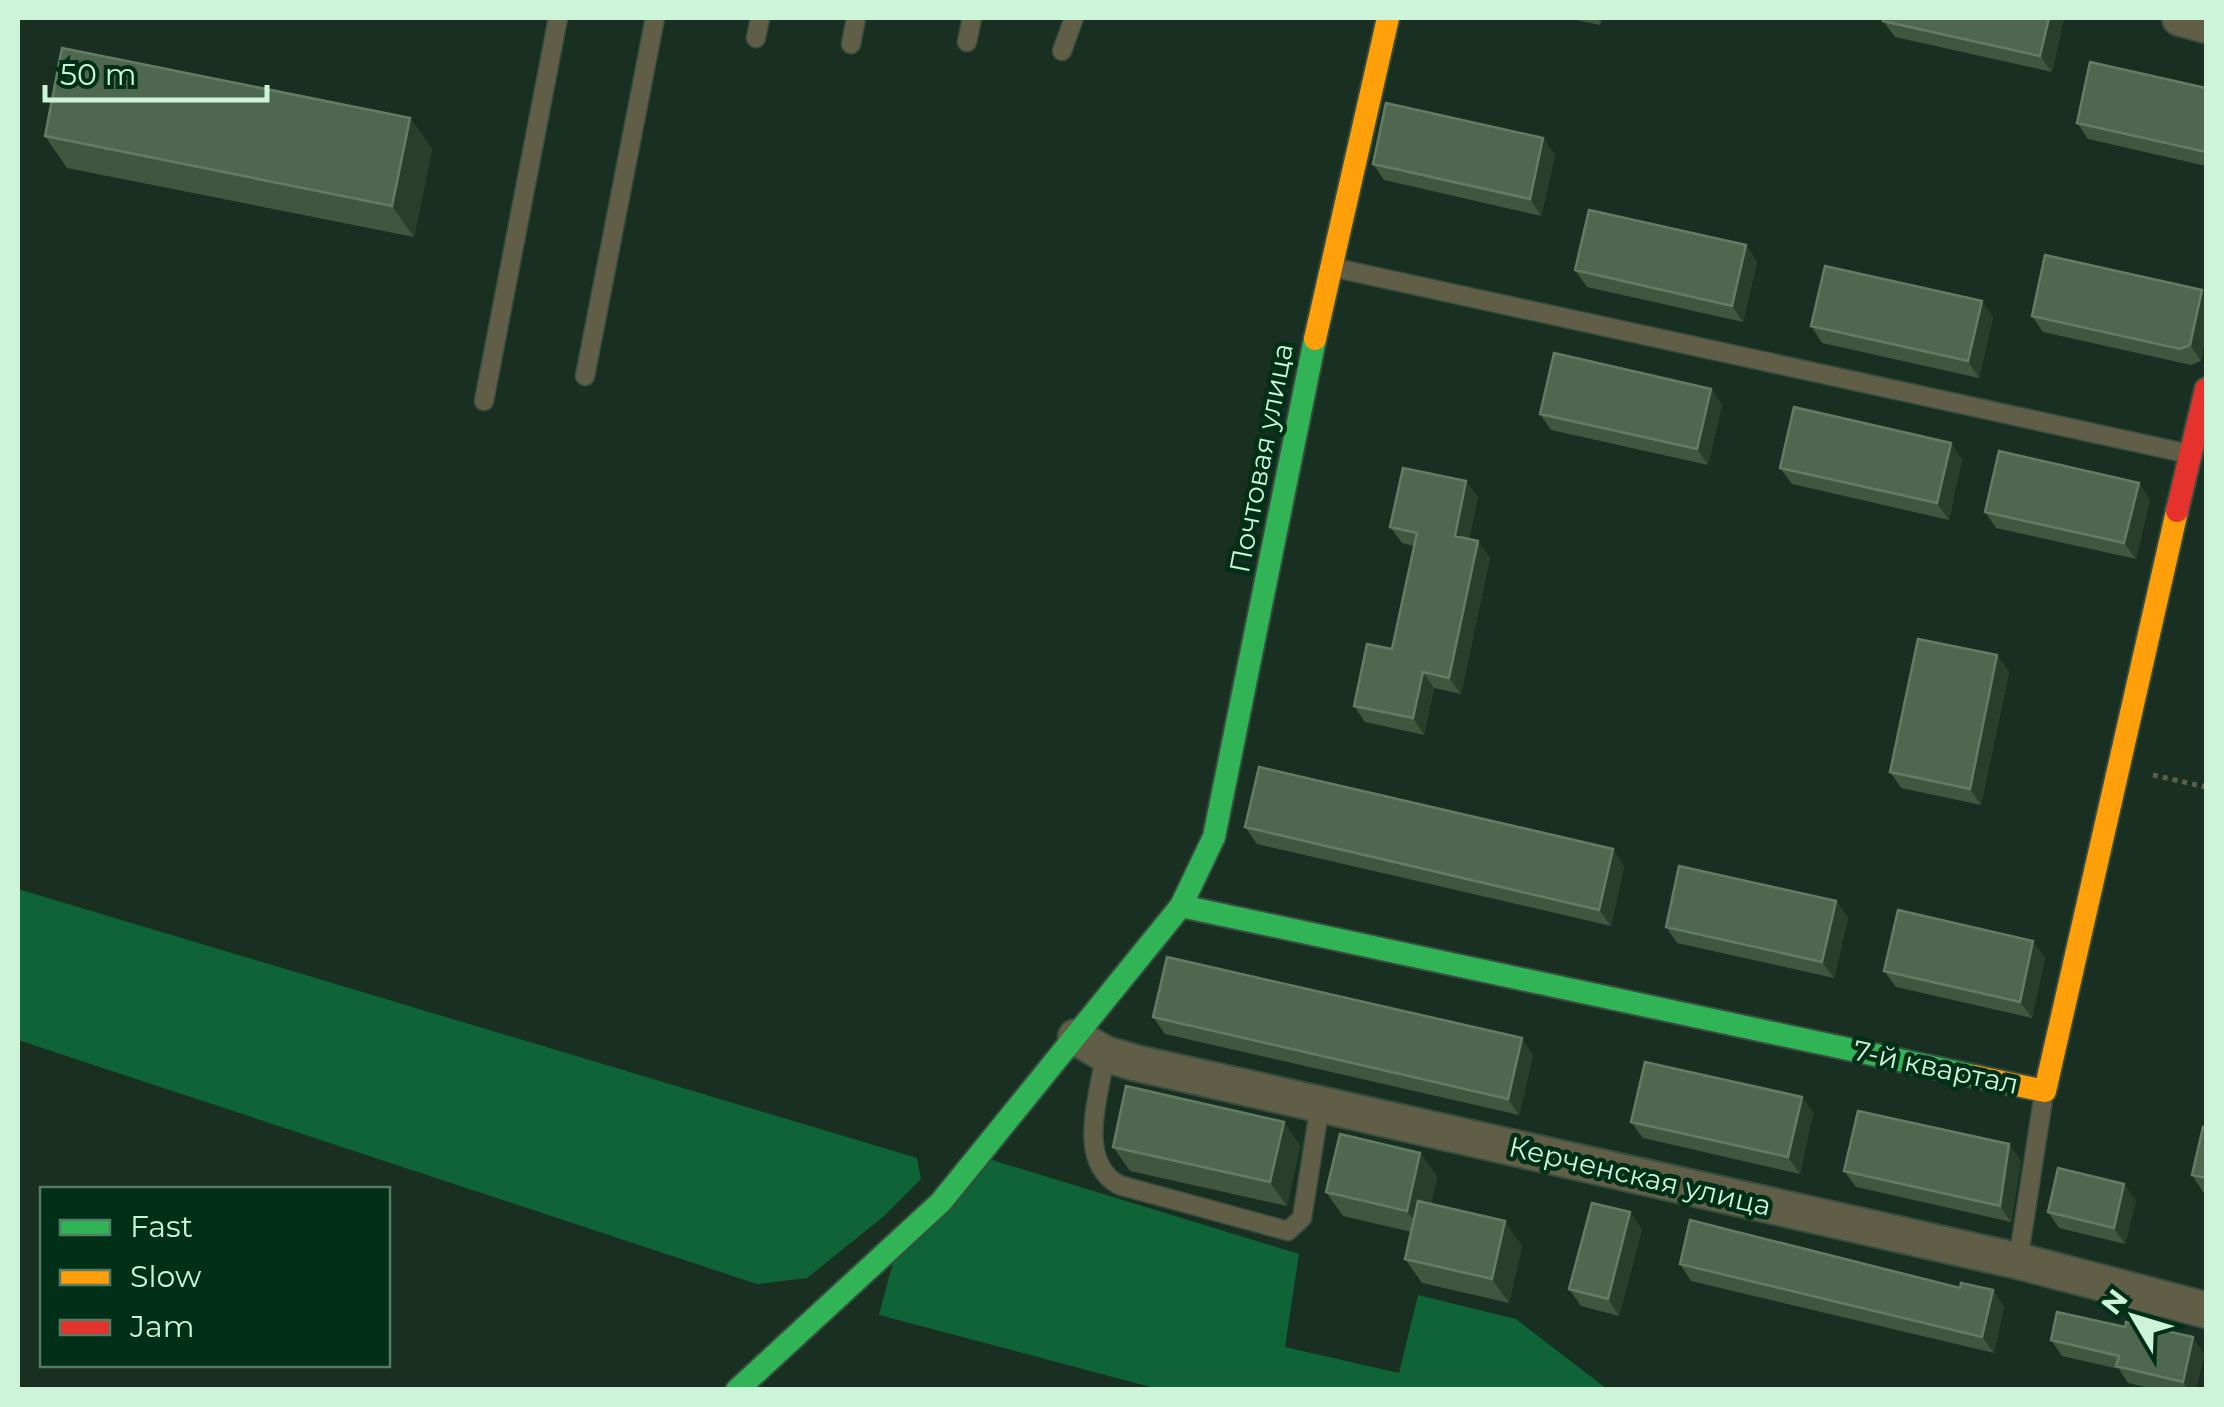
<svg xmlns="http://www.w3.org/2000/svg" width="2224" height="1407" font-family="Montserrat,sans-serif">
	<rect width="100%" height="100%" fill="#182f21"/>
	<path fill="#0e6337" d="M18 889 917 1158 921 1179 883 1217 807 1278 757 1284 18 1040Z
		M989 1159 1299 1254 1285 1347 1399 1373 1418 1295 1516 1319 1607 1389H1158L879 1315 895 1255Z"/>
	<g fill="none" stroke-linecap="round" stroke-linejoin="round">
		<g stroke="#374d3f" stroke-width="21">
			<path id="lane" d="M756 38 760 18
				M967 42 972 18
				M851 44 856 18
				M1062 51 1074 18
				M1331 267 2185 453
				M585 376 655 18
				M484 401 558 18
				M1105 1054C1100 1096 1075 1160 1119 1185L1288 1231 1302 1218 1320 1105
				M2018 1261 2044 1093"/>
		</g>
		<g stroke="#374d3f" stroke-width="39">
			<path id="street" d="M2180 18 2206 25
				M1076 1037 1105 1054 1136 1063 2018 1261 2206 1310"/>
		</g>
		<g stroke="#374d3f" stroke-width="26">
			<path id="fast" d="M1181 906 1974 1076
				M737 1390 941 1202 1181 906 1214 837 1315 339"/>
		</g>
		<g stroke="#374d3f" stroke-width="26">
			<path id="slow" d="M1315 339 1388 18
				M1974 1076 2045 1091 2177 511"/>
		</g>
		<g stroke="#374d3f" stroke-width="26">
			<path id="jam" d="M2177 511 2206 389"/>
		</g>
		<path stroke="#5b604e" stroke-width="5" stroke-dasharray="5 5" stroke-linecap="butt" d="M2153 775 2206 787"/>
		<use href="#lane" stroke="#605e46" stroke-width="18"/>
		<use href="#street" stroke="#605e46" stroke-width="35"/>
		<use href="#fast" stroke="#30b455" stroke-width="22"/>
		<use href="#slow" stroke="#ff9f0a" stroke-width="22"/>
		<use href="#jam" stroke="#e5322d" stroke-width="22"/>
	</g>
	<path fill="#40563e" d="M1567 18H1602L1600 25Z
		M2064 18 2052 72 1895 37 1883 21Z
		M2206 88V166L2088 139 2077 123Z
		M410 118 432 149 414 237 67 168 45 136Z
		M1543 138 1555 155 1541 216 1384 180 1373 164Z
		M1746 245 1757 262 1743 322 1587 287 1575 270Z
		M2202 290 2201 361 2191 365 2043 332 2032 316Z
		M1993 317 1979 378 1822 343 1811 326Z
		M1711 389 1722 405 1708 465 1551 430 1540 414Z
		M1962 459 1949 520 1792 484 1780 468Z
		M1478 497 1469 539 1490 557 1461 694 1434 688 1424 735 1365 722 1354 706 1392 649 1414 546 1402 543 1390 527Z
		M2150 499 2136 559 1996 528 1985 512Z
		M1997 655 2009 672 1981 805 1901 788 1890 772Z
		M1245 827 1624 866 1611 926 1257 844Z
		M1836 901 1848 918 1834 978 1677 943 1666 927Z
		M2045 957 2032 1018 1896 987 1884 971Z
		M1153 1017 1533 1055 1519 1115 1165 1034Z
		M1802 1097 1813 1113 1800 1174 1643 1138 1631 1122Z
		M1284 1122 1300 1146 1287 1206 1130 1171 1113 1147Z
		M2206 1128V1192H2203L2192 1175Z
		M2009 1144 2021 1161 2011 1222 1856 1187 1844 1171Z
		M1420 1153 1437 1177 1431 1204 1522 1246 1509 1303 1422 1283 1405 1259 1411 1232 1343 1216 1326 1192Z
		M2136 1200 2125 1244 2059 1228 2048 1212Z
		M1642 1229 1619 1316 1581 1306 1569 1289Z
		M1680 1264 2004 1306 1994 1353 1691 1281Z
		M2051 1340 2204 1354 2196 1390H2158L2128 1383 2119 1369 2062 1356Z"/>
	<path fill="#293f2b" d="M2049 18H2064L2052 72 2040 56Z
		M410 118 432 149 414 237 392 206Z
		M1543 138 1555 155 1541 216 1530 199Z
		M1746 245 1757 262 1743 322 1732 306Z
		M2202 290 2206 297V337L2201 361 2190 345Z
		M1982 301 1993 317 1979 378 1968 361Z
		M1711 389 1722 405 1708 465 1697 449Z
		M1951 443 1962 459 1949 520 1937 503Z
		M1466 481 1478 497 1466 552 1455 536Z
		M2139 483 2150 499 2136 559 2124 543Z
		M1478 541 1490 557 1461 694 1449 678Z
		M1997 655 2009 672 1981 805 1970 789Z
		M1423 672 1434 688 1424 735 1413 718Z
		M1613 849 1624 866 1611 926 1599 910Z
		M1836 901 1848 918 1834 978 1822 962Z
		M2033 941 2045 957 2032 1018 2020 1002Z
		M1522 1038 1533 1055 1519 1115 1508 1099Z
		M1802 1097 1813 1113 1800 1174 1788 1157Z
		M1284 1122 1300 1146 1287 1206 1270 1182Z
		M2009 1144 2021 1161 2011 1222 2000 1206Z
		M1420 1153 1437 1177 1424 1235 1407 1211Z
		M2124 1184 2136 1200 2125 1244 2114 1228Z
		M1630 1212 1642 1229 1619 1316 1608 1299Z
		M1505 1221 1522 1246 1509 1303 1492 1279Z
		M1993 1290 2004 1306 1994 1353 1982 1337Z
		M2193 1337 2204 1354 2196 1390H2188L2183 1382Z"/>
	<path fill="#4f674e" stroke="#637d64" stroke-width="2.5" d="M1884 18H2049L2040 56 1883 21Z
		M62 48 410 118 392 206 45 136Z
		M2090 62 2206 88V152L2077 123Z
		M1386 103 1543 138 1530 199 1373 164Z
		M1589 210 1746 245 1732 306 1575 270Z
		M2045 255 2202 290 2190 345 2180 349 2032 316Z
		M1825 266 1982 301 1968 361 1811 326Z
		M1554 353 1711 389 1697 449 1540 414Z
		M1794 407 1951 443 1937 503 1780 468Z
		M1999 451 2139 483 2124 543 1985 512Z
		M1403 468 1466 481 1455 536 1478 541 1449 678 1423 672 1413 718 1354 706 1367 644 1392 649 1417 533 1390 527Z
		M1918 639 1997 655 1970 789 1890 772Z
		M1259 767 1613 849 1599 910 1245 827Z
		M1679 866 1836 901 1822 962 1666 927Z
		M1898 910 2033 941 2020 1002 1884 971Z
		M1167 957 1522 1038 1508 1099 1153 1017Z
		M1645 1062 1802 1097 1788 1157 1631 1122Z
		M1126 1086 1284 1122 1270 1182 1113 1147Z
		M1858 1111 2009 1144 2000 1206 1844 1171Z
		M2203 1127 2206 1128V1178L2192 1175Z
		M1340 1134 1420 1153 1407 1211 1326 1192Z
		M2058 1168 2124 1184 2114 1228 2048 1212Z
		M1418 1201 1505 1221 1492 1279 1405 1259Z
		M1592 1203 1630 1212 1608 1299 1569 1289Z
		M1690 1220 1960 1288 1961 1283 1993 1290 1982 1337 1680 1264Z
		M2057 1312 2125 1327 2126 1322 2193 1337 2183 1382 2116 1366 2119 1356 2051 1340Z"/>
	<g text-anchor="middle" stroke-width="9" stroke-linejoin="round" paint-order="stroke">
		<g font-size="28" fill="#cdf3d8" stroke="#022f17">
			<text transform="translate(1261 458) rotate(-79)" y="10">Почтовая улица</text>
			<text transform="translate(1936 1067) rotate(12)" y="10">7-й квартал</text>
			<text transform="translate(1640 1176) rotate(13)" y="10">Керченская улица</text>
		</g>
	</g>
	<rect width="2224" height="1407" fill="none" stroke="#cdf3d8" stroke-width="40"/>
	<rect x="40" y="1187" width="350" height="180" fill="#022f17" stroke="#537d64" stroke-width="2.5"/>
	<rect x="60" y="1220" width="50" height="15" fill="#30b455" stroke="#537d64" stroke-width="2.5"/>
	<text x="130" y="1237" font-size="30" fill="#cdf3d8">Fast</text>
	<rect x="60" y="1270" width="50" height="15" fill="#ff9f0a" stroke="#537d64" stroke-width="2.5"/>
	<text x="130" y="1287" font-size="30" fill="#cdf3d8">Slow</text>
	<rect x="60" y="1320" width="50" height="15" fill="#e5322d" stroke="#537d64" stroke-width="2.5"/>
	<text x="130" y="1337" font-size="30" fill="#cdf3d8">Jam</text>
	<g transform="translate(2134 1317) rotate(308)" stroke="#022f17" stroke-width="8" paint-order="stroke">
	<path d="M0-8L18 38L0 25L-18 38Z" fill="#cdf3d8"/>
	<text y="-15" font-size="28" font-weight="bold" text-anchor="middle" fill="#cdf3d8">N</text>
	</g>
	<path d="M45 85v15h222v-15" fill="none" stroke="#cdf3d8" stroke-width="5"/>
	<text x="60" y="85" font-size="30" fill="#cdf3d8" stroke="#022f17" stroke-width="8" paint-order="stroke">50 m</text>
</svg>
